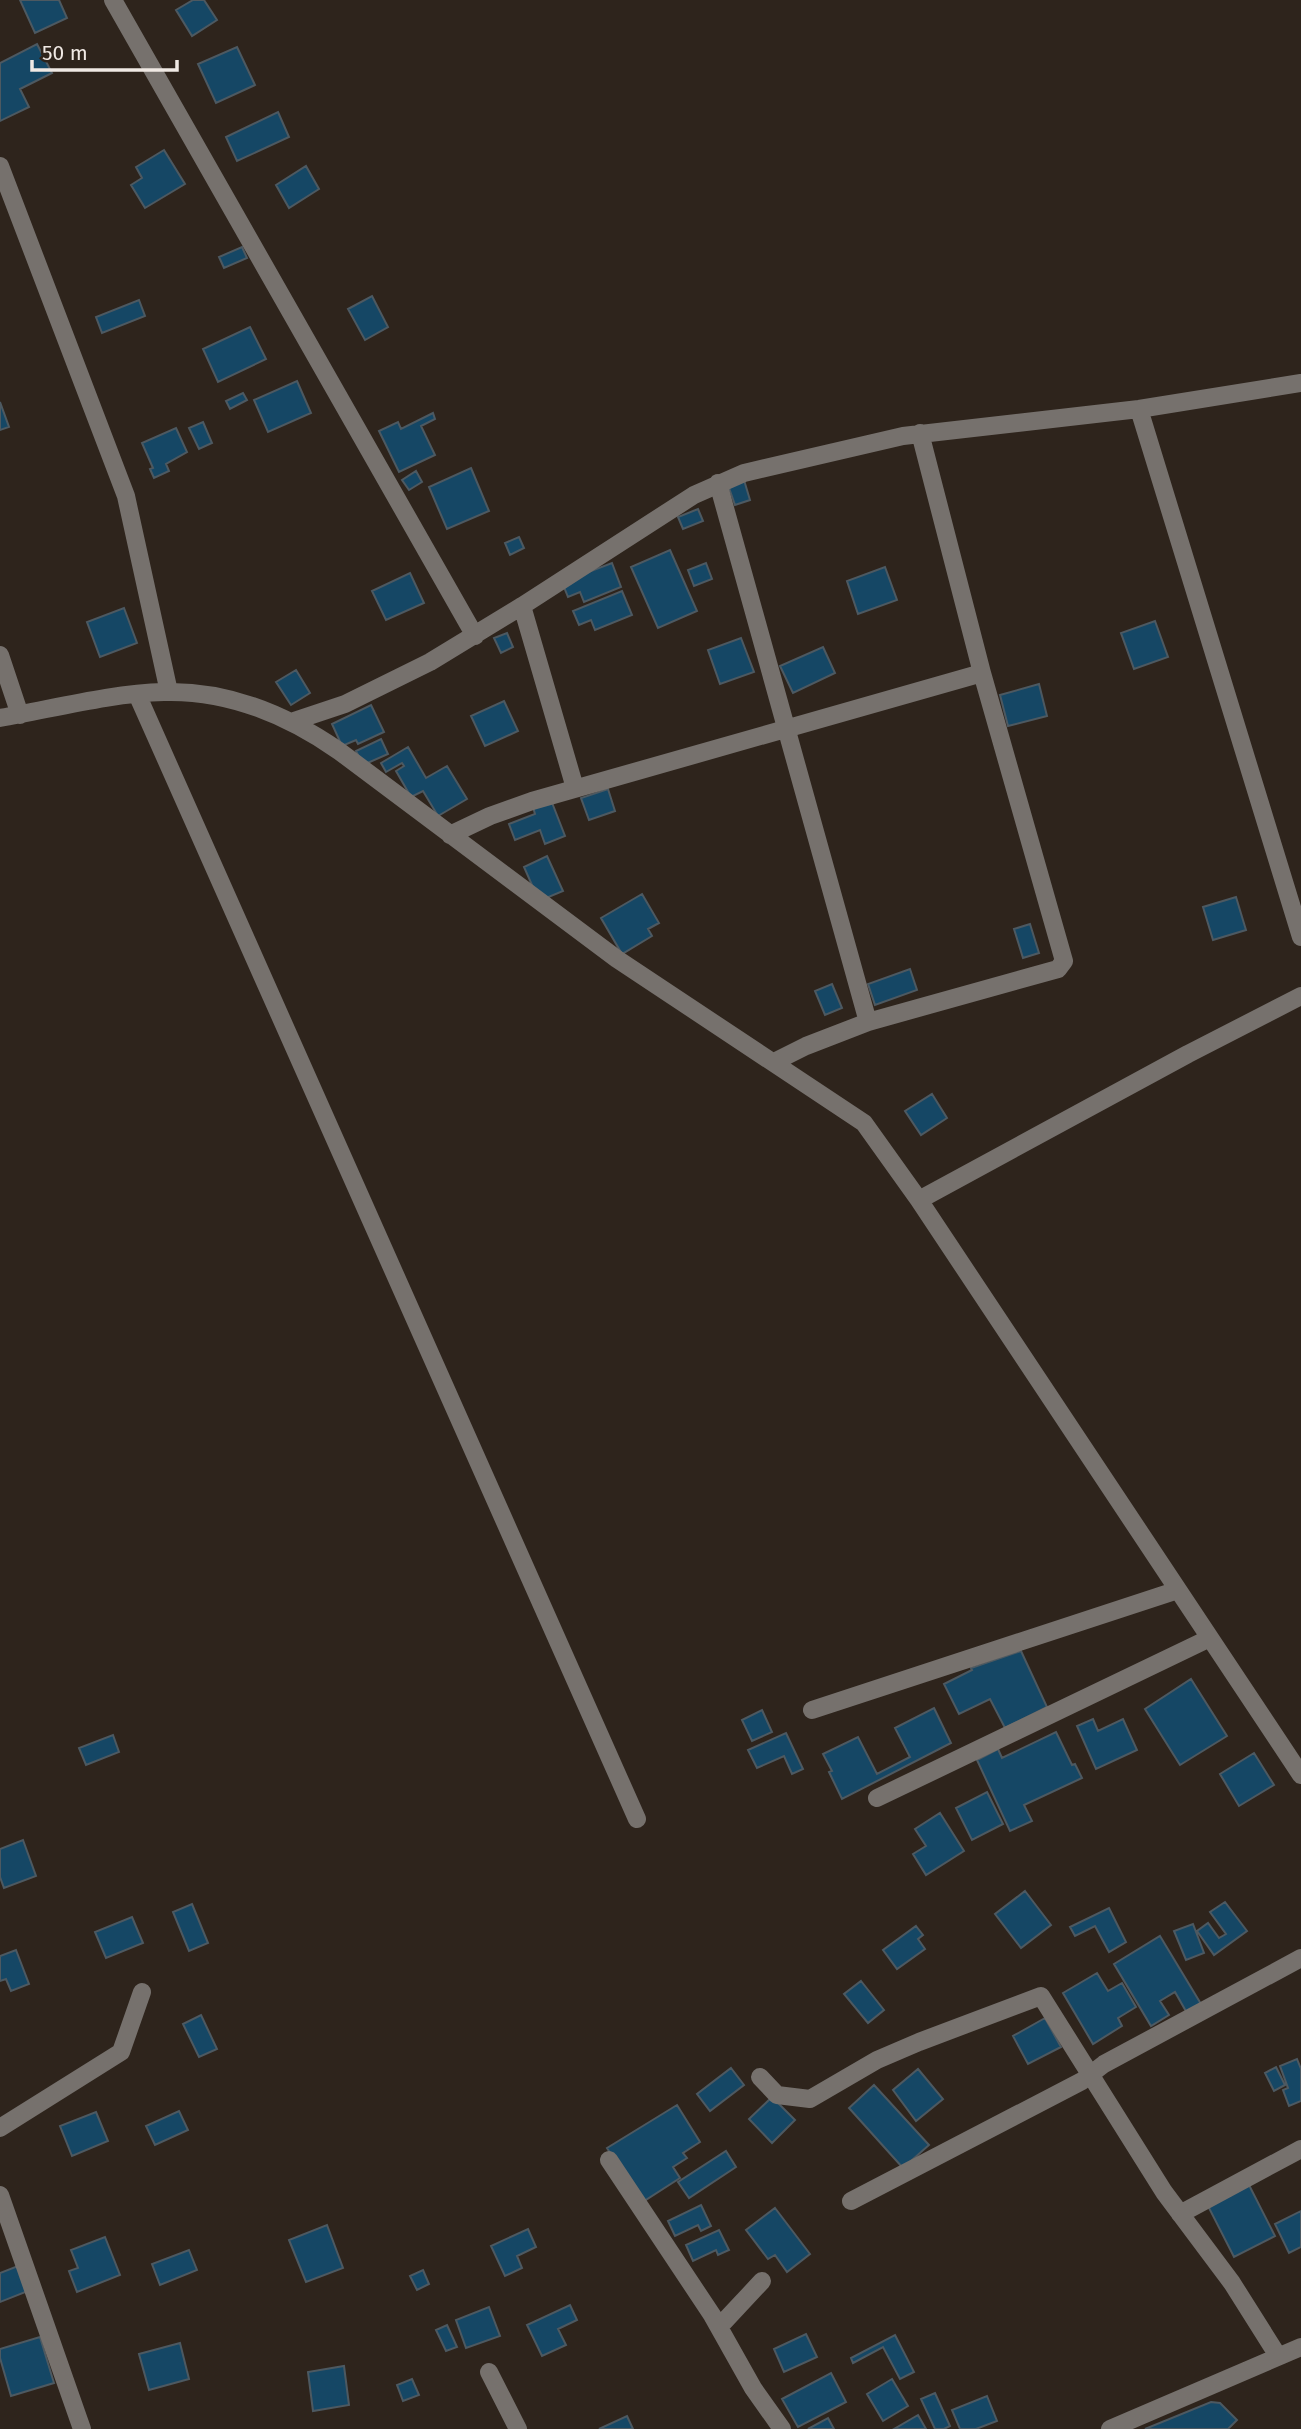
<svg xmlns="http://www.w3.org/2000/svg" width="1301" height="2429" font-family="'Fira Sans',sans-serif">
	<rect width="100%" height="100%" fill="#2e241c"/>
	<path fill="#154765" stroke="#4d5961" stroke-width="2" d="M20 0H59L67 18 35 33Z
		M193 0H204L217 20 192 36 176 10Z
		M37 44 52 73 20 89 29 107 0 121V63Z
		M237 47 255 85 216 103 198 64Z
		M278 112 289 137 237 161 226 137Z
		M164 150 185 184 145 208 131 185 142 178 136 167Z
		M306 166 319 189 289 208 276 185Z
		M242 247 247 258 224 268 219 257Z
		M372 296 388 327 365 340 348 309Z
		M139 300 145 316 102 333 96 317Z
		M250 327 266 359 218 382 203 349Z
		M297 381 311 413 268 432 254 400Z
		M243 393 247 400 230 409 226 401Z
		M0 402 9 427 0 430Z
		M433 413 435 419 421 426 435 455 399 472 379 431 398 422 401 429Z
		M203 422 212 443 199 449 189 428Z
		M176 428 187 452 166 464 169 471 154 478 150 469 153 468 142 443Z
		M471 468 489 511 447 529 429 487Z
		M416 471 422 482 409 490 402 480Z
		M744 480 750 500 735 505 728 485Z
		M698 509 703 521 683 529 678 517Z
		M519 537 524 548 510 555 505 543Z
		M670 550 697 611 658 628 631 567Z
		M612 563 621 587 584 602 580 592 568 597 562 582Z
		M706 563 712 579 694 586 688 570Z
		M885 567 897 600 858 614 847 581Z
		M410 573 424 603 386 620 372 591Z
		M622 591 632 615 595 630 591 620 579 625 573 611Z
		M124 608 137 643 100 657 87 622Z
		M1155 621 1168 657 1134 669 1121 633Z
		M507 633 513 647 501 653 494 638Z
		M741 638 754 672 720 684 708 650Z
		M823 647 835 673 793 693 780 666Z
		M296 670 310 693 291 705 276 682Z
		M1039 684 1047 716 1008 726 1000 695Z
		M504 701 518 731 485 746 471 716Z
		M371 705 384 732 358 744 356 740 342 746 332 724Z
		M381 739 388 754 363 765 356 751Z
		M408 747 426 778 447 766 467 799 438 816 423 791 411 797 396 771 404 766 402 763 386 772 381 763Z
		M608 789 615 811 589 820 581 798Z
		M551 800 565 836 545 844 540 830 515 840 509 824 535 814 533 807Z
		M547 856 563 891 539 901 524 867Z
		M642 894 659 923 648 929 652 936 622 954 601 918Z
		M1236 897 1246 930 1213 940 1203 907Z
		M1030 924 1039 953 1023 958 1014 929Z
		M910 969 917 990 875 1005 868 984Z
		M832 984 842 1008 825 1015 815 991Z
		M932 1094 947 1118 921 1135 905 1111Z
		M1021 1651 1047 1707 1005 1728 990 1699 959 1714 944 1684 972 1670 971 1668Z
		M1191 1679 1227 1736 1180 1765 1145 1709Z
		M934 1708 951 1743 842 1799 829 1772 832 1771 823 1754 858 1737 877 1774 910 1757 895 1728Z
		M762 1710 772 1732 752 1741 742 1720Z
		M1093 1719 1098 1731 1123 1719 1137 1750 1096 1769 1077 1726Z
		M1056 1732 1072 1765 1075 1764 1082 1778 1024 1805 1032 1821 1010 1831 977 1760 998 1749 1002 1758Z
		M786 1733 803 1769 792 1774 784 1756 757 1768 748 1750Z
		M113 1735 119 1752 86 1765 79 1748Z
		M1254 1753 1274 1785 1239 1806 1220 1774Z
		M987 1792 1003 1824 972 1840 956 1808Z
		M940 1813 964 1851 926 1875 913 1854 926 1846 915 1829Z
		M23 1840 36 1876 4 1888 0 1877V1849Z
		M1025 1891 1051 1925 1021 1948 995 1914Z
		M1225 1902 1247 1931 1214 1955 1197 1931 1208 1923 1219 1938 1226 1934 1210 1912Z
		M192 1904 208 1943 189 1951 173 1912Z
		M1109 1908 1126 1942 1109 1952 1095 1926 1075 1936 1070 1927Z
		M132 1917 143 1943 106 1958 95 1932Z
		M1193 1924 1204 1953 1186 1960 1174 1931Z
		M916 1926 923 1935 918 1939 925 1949 897 1969 883 1950Z
		M1160 1936 1201 2004 1187 2013 1175 1992 1160 2001 1169 2015 1151 2026 1114 1964Z
		M16 1950 29 1984 11 1991 6 1979 0 1981V1956Z
		M1097 1973 1108 1991 1122 1983 1136 2007 1118 2018 1122 2026 1093 2044 1063 1993Z
		M861 1981 884 2010 868 2023 844 1994Z
		M201 2015 217 2049 199 2057 183 2024Z
		M1045 2018 1061 2047 1028 2064 1013 2036Z
		M1297 2059 1301 2069V2101L1289 2106 1283 2090 1288 2088 1280 2066Z
		M1276 2067 1285 2085 1274 2091 1265 2073Z
		M731 2068 744 2085 710 2111 697 2094Z
		M918 2069 943 2099 916 2121 893 2090Z
		M874 2085 929 2145 903 2168 849 2108Z
		M772 2097 795 2120 772 2143 749 2119Z
		M677 2105 700 2142 683 2153 687 2158 673 2167 680 2178 641 2203 607 2148Z
		M179 2111 188 2130 155 2145 146 2126Z
		M96 2112 108 2141 72 2156 60 2126Z
		M726 2151 736 2167 689 2198 678 2182Z
		M1249 2185 1275 2236 1234 2257 1208 2206Z
		M701 2205 711 2226 701 2231 698 2225 675 2236 668 2221Z
		M775 2208 810 2254 787 2272 775 2255 768 2259 746 2230Z
		M1301 2211V2247L1289 2253 1275 2224Z
		M327 2225 343 2268 306 2282 289 2240Z
		M528 2229 536 2247 517 2256 522 2268 505 2276 491 2246Z
		M719 2230 729 2250 718 2255 716 2250 693 2261 686 2245Z
		M105 2237 120 2275 77 2292 69 2271 78 2268 71 2250Z
		M189 2250 197 2270 160 2285 152 2264Z
		M18 2266 28 2291 0 2302V2273Z
		M423 2270 429 2284 417 2290 410 2276Z
		M570 2305 577 2320 558 2329 566 2345 542 2356 527 2325Z
		M489 2307 500 2336 466 2348 456 2320Z
		M447 2325 457 2347 446 2351 436 2330Z
		M806 2334 817 2357 784 2372 774 2349Z
		M895 2335 914 2372 900 2379 883 2347 853 2363 851 2358Z
		M40 2337 54 2383 11 2396 0 2358V2349Z
		M180 2343 189 2379 149 2390 139 2354Z
		M344 2366 349 2405 313 2411 308 2372Z
		M831 2373 846 2402 798 2427 782 2399Z
		M412 2379 419 2395 403 2401 397 2385Z
		M892 2379 908 2406 883 2421 867 2394Z
		M935 2393 950 2426 944 2429H935L921 2399Z
		M987 2396 997 2421 976 2429H960L952 2410Z
		M1211 2402 1220 2403 1237 2420 1228 2429H1145Z
		M918 2415 926 2429H894Z
		M627 2416 633 2429H599Z
		M828 2418 834 2429H808Z"/>
	<g fill="none" stroke-linecap="round" stroke-linejoin="round">
		<path stroke="#76716d" stroke-width="18" d="M113 0 475 636
			M0 166 126 496 169 692
			M1139 409 1301 937
			M718 483 868 1022
			M522 606 575 788
			M0 655 20 715
			M137 694 637 1819
			M0 718C52 709 112 693 164 692 229 690 287 715 339 751L617 959 864 1123 919 1200 1301 1775
			M291 722 345 704 430 662 522 606 694 495 744 473 903 436 1139 409 1301 383
			M450 835 490 816 532 801 982 673
			M774 1062 806 1046 868 1022 1058 969 1064 961 982 673 920 433
			M919 1200 1188 1054 1301 996
			M812 1710 1178 1590
			M877 1798 1210 1638
			M760 2077 777 2095 810 2099 877 2060 919 2042 1041 1996 1164 2192 1232 2283 1278 2356
			M0 2128 121 2052 142 1992
			M609 2160 712 2315 753 2388 782 2429
			M0 2195 82 2429
			M851 2201 1082 2081 1104 2064 1301 1958
			M1180 2214 1301 2149
			M719 2327 762 2281
			M489 2372 518 2429
			M1110 2429 1301 2347"/>
	</g>
	<path d="M32 60v10h145v-10" fill="none" stroke="#f0e9e4" stroke-width="3.5"/>
	<text x="42" y="60" font-size="21" fill="#f0e9e4" stroke="#2e241c" stroke-width="5" paint-order="stroke">50 m</text>
</svg>
